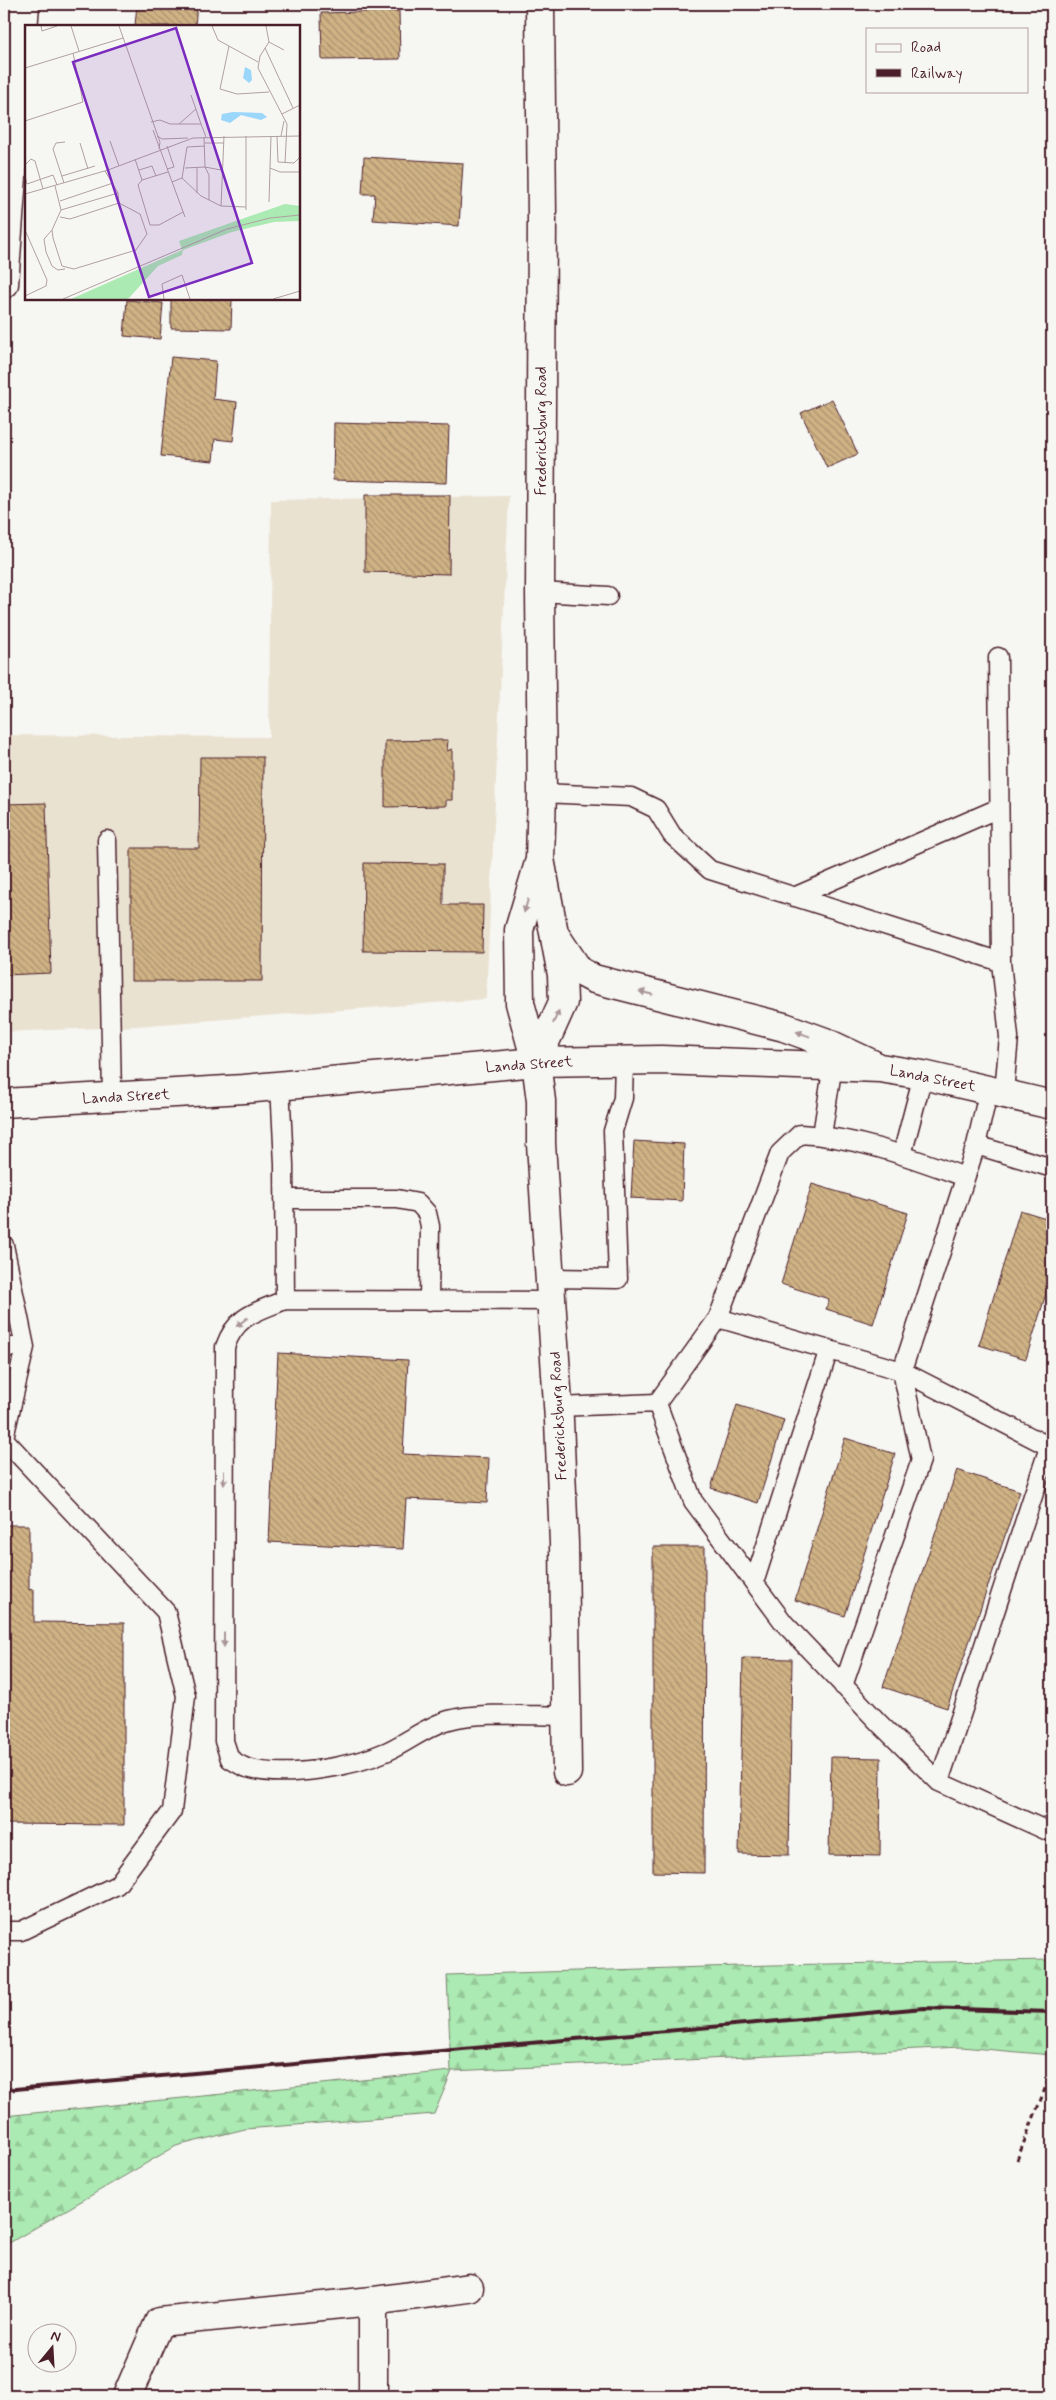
<svg xmlns="http://www.w3.org/2000/svg" width="1056" height="2400" font-family="Mynerve,sans-serif">
	<defs>
		<pattern id="forest-firs" width="22" height="20" patternUnits="userSpaceOnUse" patternTransform="scale(1.25)"><rect width="22" height="20" fill="#abeab2"/><path d="M5 1l3.5 6h-7zM16 11l3.5 6h-7z" fill="#95c899"/></pattern>
		<pattern id="building-back-hatch" width="6" height="6" patternUnits="userSpaceOnUse" patternTransform="scale(1.25)"><rect width="6" height="6" fill="#cfb385"/><path d="M-1 5l2 2M0 0l6 6M5-1l2 2" fill="none" stroke="#aa916d"/></pattern>
	</defs>
	<rect width="100%" height="100%" fill="#f6f6f2"/>
	<filter id="ink" filterUnits="userSpaceOnUse"><feTurbulence type="fractalNoise" baseFrequency=".02" numOctaves="2"/><feDisplacementMap in="SourceGraphic" scale="10" xChannelSelector="R" yChannelSelector="G"/><feConvolveMatrix kernelMatrix="1 2 1 2 8 2 1 2 1" color-interpolation-filters="sRGB"/></filter>
	<g filter="url(#ink)">
		<path fill="#eae2d1" d="M509 496 486 999 122 1027 4 1032V735L269 737 271 500Z"/>
		<path fill="url(#forest-firs)" stroke="#7a846e" d="M1052 1960V2055L961 2047 452 2071 434 2114 245 2129 176 2146 4 2246V2116L451 2071 447 1975 772 1965Z"/>
		<path fill="url(#building-back-hatch)" stroke="#4a1f2b" d="M137 4H197L195 26H135Z
			M399 11 400 59 322 60 321 13Z
			M364 157 463 163 459 226 373 220 375 194H362Z
			M171 299H232L231 329 171 328Z
			M127 300 163 303 160 339 124 336Z
			M171 357 216 361 213 399 237 402 233 441 215 439 213 461 161 456Z
			M832 399 858 454 827 468 801 413Z
			M334 423 449 426 447 483 333 480Z
			M365 495H450L449 574 365 572Z
			M448 740 447 751 452 749V800H446V806L385 807V741Z
			M200 757H263L262 981H131V848H199Z
			M46 803 51 973 4 975V804Z
			M364 863 443 864V905H483L482 952 363 951Z
			M634 1141 684 1144 682 1201 631 1198Z
			M812 1184 908 1213 873 1324 826 1309 829 1299 781 1284Z
			M1020 1210 1052 1220V1274L1026 1359 979 1345Z
			M278 1353 408 1360 403 1454 489 1458 487 1503 406 1499 403 1549 269 1542Z
			M737 1405 784 1420 758 1503 711 1488Z
			M845 1438 895 1454 845 1616 795 1600Z
			M957 1470 1020 1491 947 1708 883 1687Z
			M4 1525H29V1590L34 1589V1622L124 1623V1825L4 1824Z
			M653 1547H705L704 1873 653 1872Z
			M743 1658 792 1659 789 1855 739 1854Z
			M831 1757 881 1758 880 1856 829 1855Z"/>
		<g fill="none" stroke-linecap="round" stroke-linejoin="round">
			<g stroke="#4a1f2b" stroke-width="21">
				<path id="service" d="M540 592 608 596
					M998 657 1001 962
					M542 793 631 797 656 809 672 835 710 870 1001 962 1009 1037 1004 1092
					M107 840 112 1096
					M794 897 999 808
					M280 1085 284 1164 285 1300
					M822 1135 834 1058
					M976 1145 1052 1168
					M902 1155 923 1075
					M284 1199H397L418 1203 427 1213 430 1226 429 1301
					M4 1245 25 1347 4 1438
					M550 1278 618 1279 613 1131 623 1098 624 1061
					M551 1301 285 1300C256 1312 236 1315 225 1347L224 1741 230 1759C235 1762 241 1766 247 1768 285 1779 352 1767 388 1751 408 1742 427 1726 449 1720 481 1711 532 1716 566 1716
					M718 1318 902 1371 976 1145 989 1089
					M4 1347H25
					M902 1371 1048 1446
					M657 1403 693 1501 784 1623 879 1723 939 1782 1052 1833
					M558 1407 657 1403 718 1318 780 1153 800 1134C857 1137 912 1158 965 1177
					M4 1439 166 1612 186 1696 172 1811 117 1885 21 1931H4
					M754 1583 829 1349
					M843 1686 921 1460 902 1371
					M939 1782 1052 1438"/>
			</g>
			<g stroke="#4a1f2b" stroke-width="31">
				<path id="minor" d="M4 284 25 4
					M536 1062 541 1101V1144L559 1420 564 1543 567 1772
					M373 2301 469 2288
					M127 2396 159 2322 373 2301V2396"/>
			</g>
			<g stroke="#4a1f2b" stroke-width="31">
				<path id="tertiary" d="M536 1062 563 1002 562 975 540 859 542 793 540 592 542 218 540 4
					M536 1062 520 1003 519 930 539 863"/>
			</g>
			<g stroke="#4a1f2b" stroke-width="31">
				<path id="secondary" d="M555 935 579 971 594 979 784 1027 825 1042 872 1064
					M4 1103 244 1089 536 1062 661 1060 880 1068 923 1075 1052 1105"/>
			</g>
			<path stroke="#4a1f2b" stroke-width="3" stroke-dasharray="5 4" stroke-linecap="butt" d="M1017 2160 1052 2071"/>
			<use href="#service" stroke="#f6f6f2" stroke-width="18"/>
			<use href="#minor" stroke="#f6f6f2" stroke-width="28"/>
			<use href="#tertiary" stroke="#f6f6f2" stroke-width="28"/>
			<use href="#secondary" stroke="#f6f6f2" stroke-width="28"/>
			<path stroke="#4a1f2b" stroke-width="4" d="M4 2090 924 2008 1052 2012"/>
		</g>
		<defs><path id="oneway-solid" d="M-6-.8H1V-3.2L6.5 0L1 3.2V.8H-6Z" transform="scale(1.25)"/></defs>
		<g fill="#a99598">
			<use href="#oneway-solid" transform="translate(526 906) rotate(107)"/>
			<use href="#oneway-solid" transform="translate(646 993) rotate(-166)"/>
			<use href="#oneway-solid" transform="translate(556 1017) rotate(-66)"/>
			<use href="#oneway-solid" transform="translate(803 1034) rotate(-160)"/>
			<use href="#oneway-solid" transform="translate(242 1322) rotate(142)"/>
			<use href="#oneway-solid" transform="translate(224 1478) rotate(90)"/>
			<use href="#oneway-solid" transform="translate(224 1640) rotate(90)"/>
		</g>
	</g>
	<g text-anchor="middle" stroke-width="4" stroke-linejoin="round" paint-order="stroke">
		<g font-size="15" fill="#4a1f2b" stroke="#f6f6f2">
			<text transform="translate(541 431) rotate(-90)" y="5">Fredericksburg Road</text>
			<text transform="translate(529 1064) rotate(-4)" y="5">Landa Street</text>
			<text transform="translate(933 1078) rotate(11)" y="5">Landa Street</text>
			<text transform="translate(126 1096) rotate(-3)" y="5">Landa Street</text>
			<text transform="translate(558 1416) rotate(-93)" y="5">Fredericksburg Road</text>
		</g>
	</g>
	<g transform="translate(25 25)">
		<rect width="275" height="275" fill="#f6f6f2"/>
		<path d="M260 179 275 181V196L249 197 207 207 158 225 157 230 133 241 103 274H46L157 225 154 216Z" fill="#abeab2"/>
		<path d="M220 42 226 45 227 55 224 58 218 53ZM208 87 237 88 242 92 236 95 216 90 205 98 196 95 197 89Z" fill="#9ad7fb"/>
		<path fill="none" stroke="#b1a0a2" stroke-width="1" d="M16 1 17 6 32 1M46 1 54 26M94 1 135 117 134 124M187 1 193 15 233 37M241 1 244 17 235 31 233 43 262 99 260 138M244 17 259 25M204 21 195 64 212 69 244 67M240 23 268 83M0 43 98 13M166 70 176 99M257 89 275 80M0 96 58 77 48 28M126 97 135 95 145 99H176L181 112M154 99 171 84M128 105 160 192M132 111 137 114 163 113M246 111 245 143 255 147H275M252 111 253 137 269 138 275 132M256 111 259 96M85 116 94 141M55 118 63 144M180 118H199M110 134 117 155M0 140 6 134 10 136 18 164M180 142 184 150V175M180 142 196 145M160 143 180 142 179 112M172 143V168M142 144 149 142 142 121M114 145 127 141 131 151M143 147 117 155 113 160 125 200H134L158 187M0 151 2 159 28 150 32 160M37 151 70 141M157 153 176 171 196 181 221 182M147 157 157 153 162 122 180 121M39 158 28 124 31 118 40 117M30 161 36 185 27 205 28 213 37 241 49 244 111 225 122 209 115 189 94 178 93 168 80 146M0 169 83 145 168 113 275 111M35 176 88 158M244 177 245 143M196 181 199 111M36 185 93 168M221 185V111M35 192 45 194 94 178M0 205 22 255 21 261 0 271M27 205 19 214 21 227 27 241 33 245 40 244M38 274 202 204 245 193 275 190M139 274 137 259 157 250 165 274M248 274 275 266"/>
		<path fill="#7b2cbf" fill-opacity="0.15" stroke="#7b2cbf" stroke-width="2.5" d="M151 3 227 238 124 272 48 37Z"/>
		<rect width="275" height="275" fill="none" stroke="#4a1f2b" stroke-width="2.5"/>
	</g>
	<rect width="1056" height="2400" fill="none" stroke="#f6f6f2" stroke-width="20"/>
	<rect x="10" y="10" width="1036" height="2380" fill="none" stroke="#4a1f2b" stroke-width="2" filter="url(#ink)"/>
	<rect x="866" y="28" width="162" height="65" fill="#f6f6f2" stroke="#b1a0a2"/>
	<rect x="876" y="44" width="25" height="8" fill="#f6f6f2" stroke="#b1a0a2"/>
	<text x="911" y="52" font-size="15" fill="#4a1f2b">Road</text>
	<rect x="876" y="69" width="25" height="8" fill="#4a1f2b" stroke="#b1a0a2"/>
	<text x="911" y="78" font-size="15" fill="#4a1f2b">Railway</text>
	<g transform="translate(52 2348) rotate(18)"><circle r="24" fill="#f6f6f2" stroke="#b1a0a2"/>
	<path d="M0-4L9 19L0 12L-9 19Z" fill="#4a1f2b"/>
	<text y="-8" font-size="14" font-weight="bold" text-anchor="middle" fill="#4a1f2b">N</text>
	</g>
</svg>
